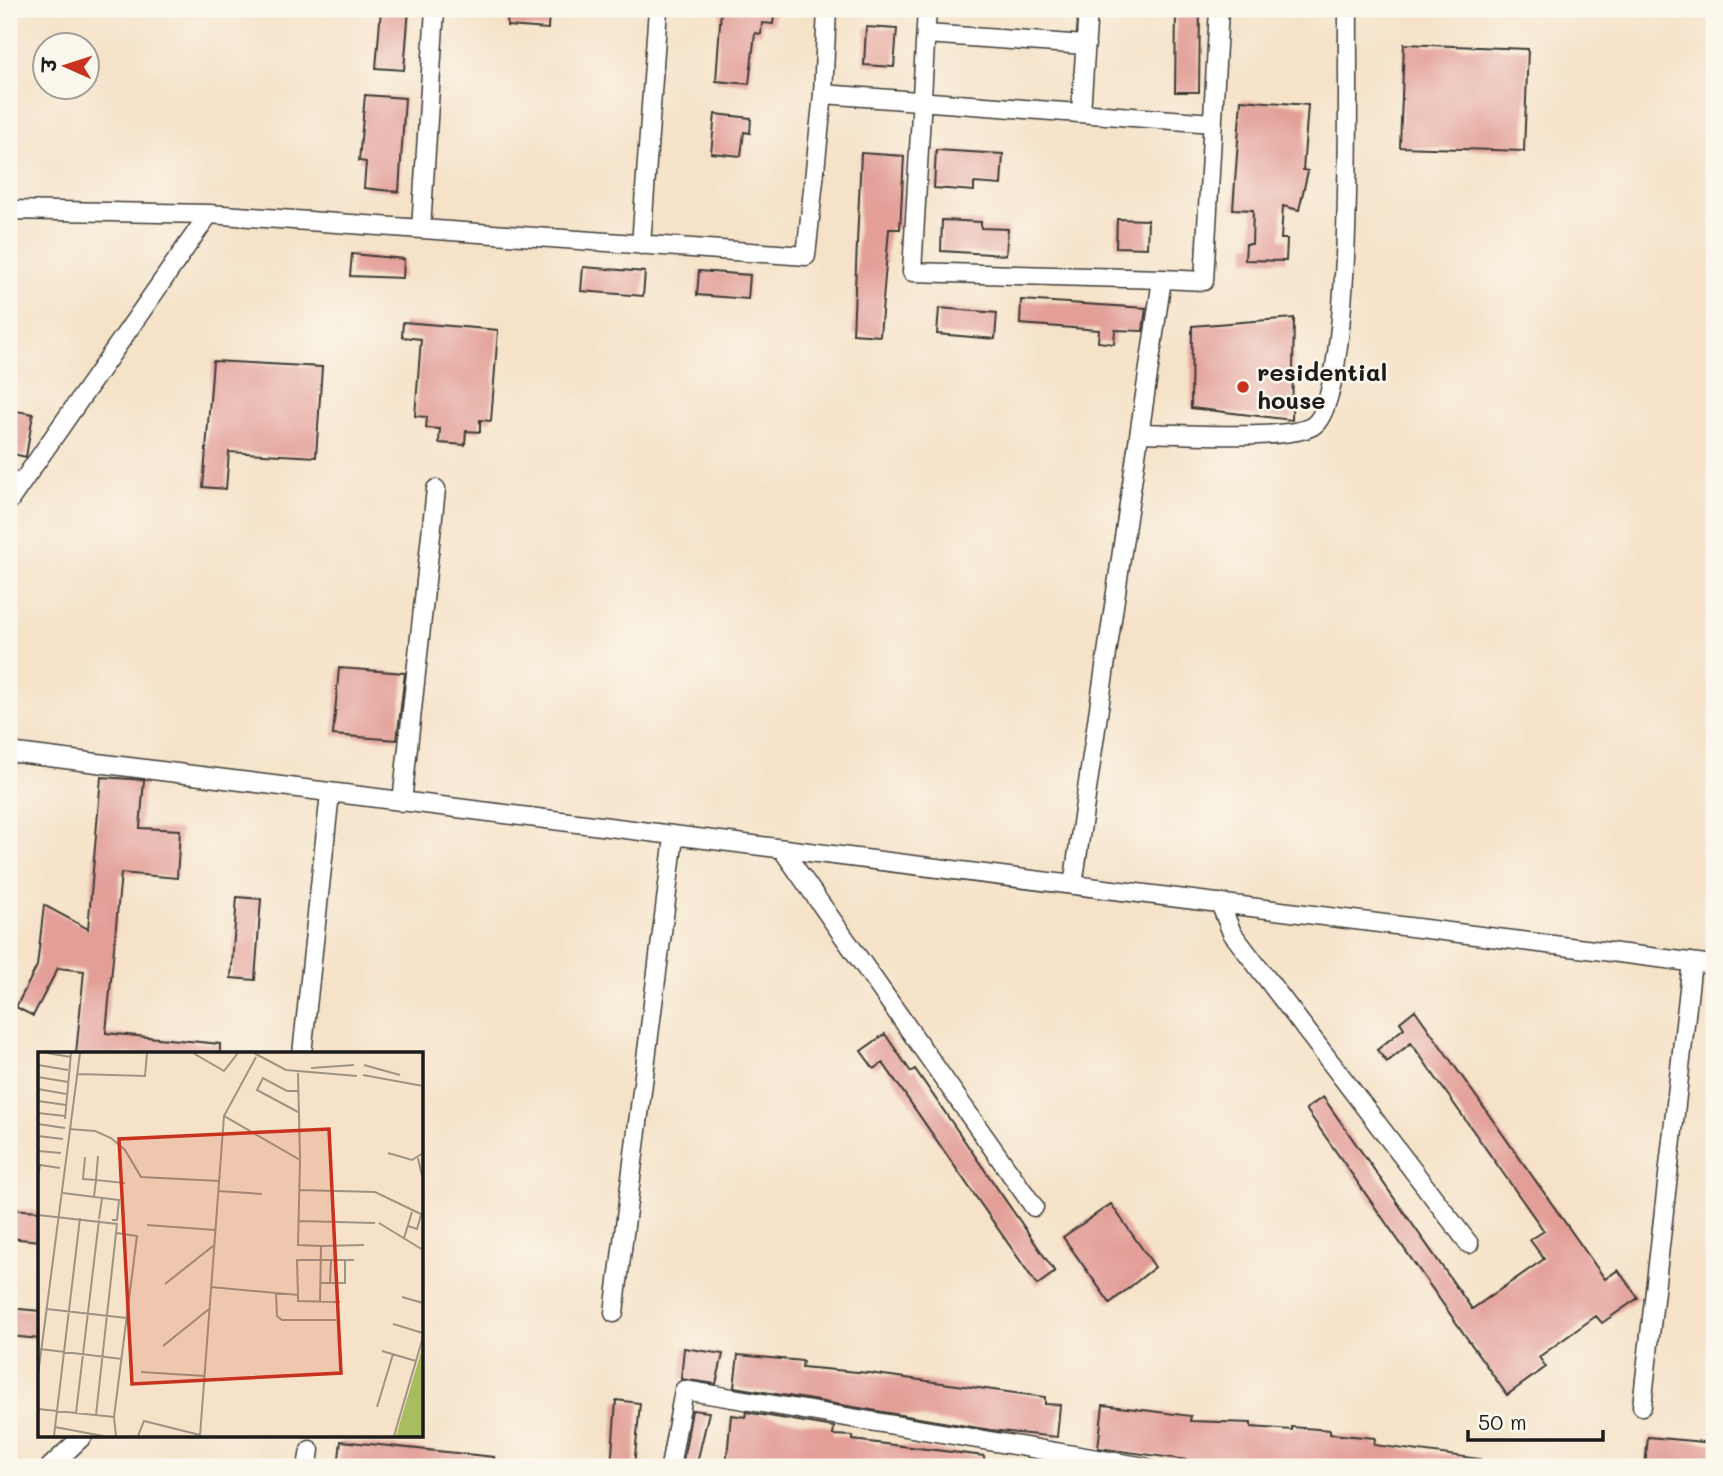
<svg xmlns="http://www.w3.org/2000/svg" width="1723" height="1476" font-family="Mali,'Playpen Sans Deva',sans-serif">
	<rect width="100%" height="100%" fill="#fbf7ec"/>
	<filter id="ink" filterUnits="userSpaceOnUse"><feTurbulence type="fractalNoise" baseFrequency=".0143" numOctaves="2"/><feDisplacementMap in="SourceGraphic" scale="14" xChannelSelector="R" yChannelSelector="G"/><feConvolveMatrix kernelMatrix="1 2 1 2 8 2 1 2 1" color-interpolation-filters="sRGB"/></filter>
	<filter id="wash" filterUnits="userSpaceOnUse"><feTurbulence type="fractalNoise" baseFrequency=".00686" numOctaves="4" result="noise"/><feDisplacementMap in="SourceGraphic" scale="28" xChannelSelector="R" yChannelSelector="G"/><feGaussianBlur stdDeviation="1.57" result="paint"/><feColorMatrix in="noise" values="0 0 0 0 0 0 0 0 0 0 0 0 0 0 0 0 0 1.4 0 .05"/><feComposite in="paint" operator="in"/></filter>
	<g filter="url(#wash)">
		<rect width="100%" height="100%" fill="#f5e2c8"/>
		<g id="blocks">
			<path fill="#e29e97" d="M381 9H409L404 70 376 68Z
				M508 9H549L548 29 507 26Z
				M721 9H775L773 24 762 23 761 34 755 33 749 84 716 81Z
				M1176 9H1200L1199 92H1175Z
				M866 27 897 29 894 67 864 65Z
				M1404 44 1528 49 1524 151 1400 147Z
				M365 95 405 98 399 192 364 188 366 162 359 161Z
				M1241 100 1308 105 1303 170 1308 171 1299 210 1283 206 1281 239H1287L1286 261 1245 260 1246 244H1252L1253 210 1233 209Z
				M715 114 751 118 750 133 744 132 741 156 711 153Z
				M936 150 1003 154 1001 185 974 183V191L934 188Z
				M861 153 904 156 900 229H889L880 336 853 334Z
				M1117 219 1148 220 1147 248 1116 247Z
				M942 220 981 222V228L1008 229 1006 255 941 251Z
				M352 254 404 259 403 278 350 276Z
				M583 267 645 272 643 296 581 291Z
				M699 271 750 275 748 299 697 295Z
				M1021 300 1146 308 1143 331 1115 330 1114 344 1098 342 1099 330 1020 324Z
				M939 308 997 313 995 339 937 334Z
				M1294 318 1292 420 1191 408 1192 326Z
				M403 322 498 330 491 421 480 420V432L466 431 465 445 439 443 440 429 426 428 427 417 415 416 421 339 402 337Z
				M213 361 322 367 316 457 229 452 226 489 203 487Z
				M11 410 33 414 26 457 9 453Z
				M339 668 405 673 397 740 333 735Z
				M101 777 144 780 140 828 180 830 177 878 121 873 106 1033 220 1044V1054H76L84 971 58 968 33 1016 16 1007 37 966 44 905 88 929Z
				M237 897 261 899 255 980 231 978Z
				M1415 1010 1605 1279 1618 1270 1638 1298 1602 1323 1596 1316 1539 1357 1546 1367 1507 1395 1306 1109 1323 1097 1472 1309 1544 1259 1530 1240 1544 1231 1411 1043 1387 1062 1377 1050 1404 1028 1400 1022Z
				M885 1034 911 1072 915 1069 1055 1272 1037 1285 883 1063 874 1069 861 1051Z
				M1111 1204 1155 1267 1110 1303 1063 1237Z
				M9 1209 40 1211V1241L9 1238Z
				M9 1308 40 1311V1339L9 1336Z
				M684 1348 723 1354 716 1384 681 1379Z
				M738 1355 803 1361 802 1367 869 1373 1045 1397V1404L1060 1405 1057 1437 990 1430 734 1387Z
				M616 1400 640 1403 634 1467H611Z
				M1103 1405 1191 1416 1190 1421 1251 1423V1427L1292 1430V1427L1330 1430V1434L1375 1438 1374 1445 1480 1459 1479 1467 1187 1466 1188 1460 1098 1448Z
				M692 1410 709 1412 696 1467H682Z
				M746 1412 834 1427 833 1435 853 1436V1440L984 1456V1467H726L731 1415 745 1417Z
				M1648 1437 1714 1443V1467L1645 1466Z
				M341 1441 494 1457V1467H338Z"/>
		</g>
	</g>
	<g filter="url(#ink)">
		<use href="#blocks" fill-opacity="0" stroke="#3d3a36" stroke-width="2"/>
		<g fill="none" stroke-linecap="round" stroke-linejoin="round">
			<g stroke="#3d3a36" stroke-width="12">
				<path id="lane" d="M9 473 21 481"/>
			</g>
			<g stroke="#3d3a36" stroke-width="21">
				<path id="street" d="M927 9 912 272 1162 279 1073 885
					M926 34 1086 45
					M823 94 827 9
					M1081 112 1088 9
					M9 210 209 214
					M421 229 435 9
					M641 245 658 9
					M1162 279 1204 281 1219 9
					M1140 433C1171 433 1292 442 1314 425 1355 393 1347 81 1348 16
					M9 501 209 214 806 256 823 94 1213 123
					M9 752 1714 965
					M402 802 436 489
					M782 849 1034 1207
					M1220 903 1232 933 1469 1244
					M302 1054 330 793
					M614 1313 674 837
					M1642 1406 1692 962
					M50 1467 83 1436
					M307 1467 310 1450
					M670 1467 684 1390 1145 1467"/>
			</g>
			<use href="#lane" stroke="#fff" stroke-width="9"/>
			<use href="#street" stroke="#fff" stroke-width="18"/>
		</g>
	</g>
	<circle fill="#c8321e" stroke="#fbf7ec" stroke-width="2.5" cx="1243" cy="387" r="7"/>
	<g text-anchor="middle" stroke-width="5" stroke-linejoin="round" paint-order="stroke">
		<g font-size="24" font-weight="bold" fill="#1c1c1c" stroke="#fbf7ec" text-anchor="start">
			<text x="1257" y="381">residential<tspan x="1257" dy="28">house</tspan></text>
		</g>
	</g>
	<g transform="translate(38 1052)">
		<rect width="385" height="385" fill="#f5e2c8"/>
		<path d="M385 293V384H358Z" fill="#a8bc61"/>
		<path fill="none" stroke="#9e9383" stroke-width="2" d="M9 1 33 5M155 1 186 19 200 1M216 1 248 18 319 24M0 13 30 18M326 13 362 23M273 16 316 13M260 21 262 107M40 22 107 24 109 1M325 23 385 34M0 25 30 30M0 37 28 42M260 39H249L225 26 219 38 260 60M0 49 28 53M0 61 27 64M186 64 218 5M27 67 33 1M0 72 27 76M31 77 57 79 73 86 87 98 103 125 181 129M0 84 25 87M0 99 23 101M350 101 374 108 385 101M47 105 45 127 58 128 60 104M380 106 385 128M0 124 2 113 22 116M261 138 337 140 385 163M180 139 224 142M25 141 81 148 79 168H74M56 145 58 128 87 131M0 163 79 172 58 363M61 167 64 146M261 169 337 171M341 171 385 198M109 173 177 178M370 174 379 177 383 163M366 186 374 160M283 194 326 193M283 231H307V208M292 231 293 208M127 232 175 194M173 235 260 243 259 208H316M238 241 239 264 244 268H298M260 243V249L302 250M364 245 385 251M9 257 89 266M355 272 385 281M125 294 171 257M2 297 84 307M344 299 378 309M103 320 167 324M0 323 42 1M339 355 355 302M0 357 76 365M38 361 61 168M17 375 65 384M16 384 42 166M78 384 76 365 99 184 79 181M100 384 106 369 162 383M162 384 186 64 262 108 260 193 283 194 282 250M356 384 385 285"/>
		<path fill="#c8321e" fill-opacity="0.15" stroke="#c8321e" stroke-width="3.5" d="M291 77 303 321 94 332 81 87Z"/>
		<rect width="385" height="385" fill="none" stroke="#1c1c1c" stroke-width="3.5"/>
	</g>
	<rect width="1723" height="1476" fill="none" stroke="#fbf7ec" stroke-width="35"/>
	<g transform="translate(66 66) rotate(273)"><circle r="33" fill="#fbf7ec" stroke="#a29f99" stroke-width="2"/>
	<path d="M0-5L12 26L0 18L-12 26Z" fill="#c8321e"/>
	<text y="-10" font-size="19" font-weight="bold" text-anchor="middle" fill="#1c1c1c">उ</text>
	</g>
	<path d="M1468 1430v10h135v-10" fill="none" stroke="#1c1c1c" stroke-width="3.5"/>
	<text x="1478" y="1430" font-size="21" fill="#1c1c1c" stroke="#fbf7ec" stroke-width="5" paint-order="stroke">50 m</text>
</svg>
